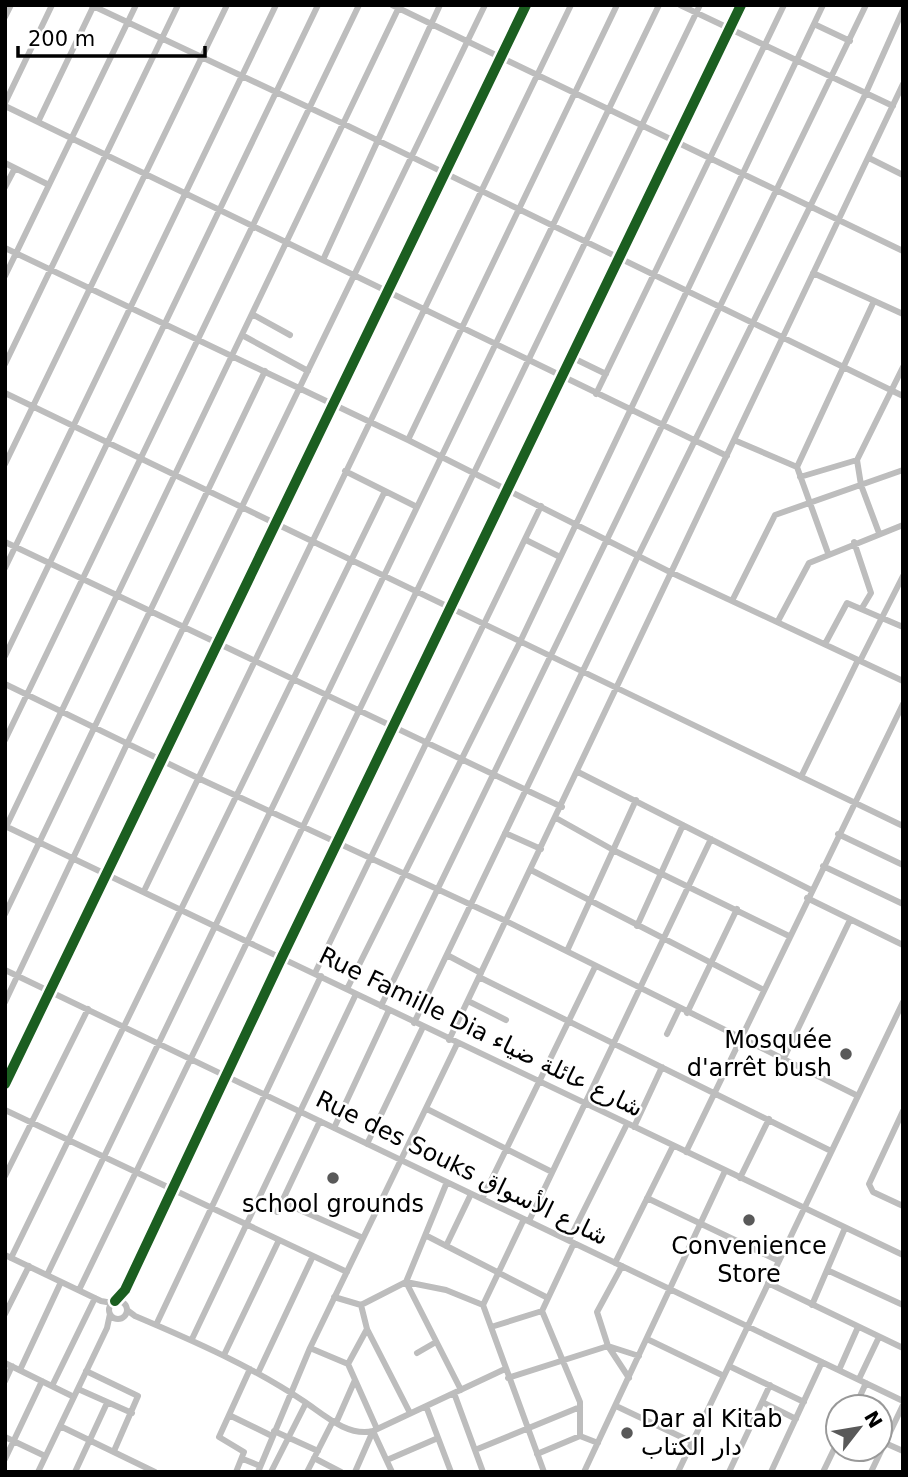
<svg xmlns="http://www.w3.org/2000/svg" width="908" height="1477" font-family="'DejaVu Sans',Vazirmatn,sans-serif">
	<rect width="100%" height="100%" fill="#fff"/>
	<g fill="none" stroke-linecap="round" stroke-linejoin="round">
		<path stroke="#bdbdbd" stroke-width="6" d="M91 5 344 124 903 396
			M392 5 903 251
			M680 5 893 106
			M5 17 11 5
			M814 24 850 41
			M5 103 52 5
			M5 106 727 456
			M38 122 94 5
			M869 158 903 175
			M5 163 49 185
			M5 187 15 168
			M5 248 408 440 670 572 903 681
			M323 260 440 5
			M813 273 903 314
			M5 276 136 5
			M252 314 290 335
			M242 335 308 371
			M571 357 606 374
			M5 364 178 5
			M5 393 903 826
			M596 394 784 5
			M408 440 617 5
			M734 440 797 467 828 553
			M5 464 227 5
			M797 467 874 301
			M345 471 417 507
			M800 477 857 460
			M879 533 861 485 857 460 903 367
			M526 540 558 556
			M5 542 562 807
			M854 542 871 593 862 608
			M5 568 276 5
			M733 599 775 515 903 470
			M778 621 809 563 903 525
			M825 644 847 603 903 627
			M5 656 318 5
			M860 661 903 576
			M5 684 198 778 506 921 858 1096
			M5 740 359 5
			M578 772 811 890
			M801 777 858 660
			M556 818 615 851 789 936
			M5 826 903 1255
			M6 827 400 5
			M505 833 541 849
			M838 834 903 865
			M823 866 903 904
			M531 870 764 990
			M144 891 571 5
			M807 898 903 945
			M5 914 265 371
			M637 926 683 825
			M567 951 636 800
			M447 955 481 973
			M5 970 903 1401
			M315 973 541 506
			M479 977 831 1151
			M347 989 520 642 823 5
			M468 1001 506 1020
			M5 1002 127 744 485 5
			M381 1006 866 5
			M687 1013 737 909
			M414 1023 638 556 865 95 903 10
			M667 1034 679 1009
			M449 1040 903 84
			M783 1060 850 920
			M5 1084 526 5
			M427 1109 552 1172
			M5 1110 347 1272
			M903 1111 869 1184 873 1192 903 1206
			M634 1127 662 1067
			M334 1128 389 1010
			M367 1144 423 1027
			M686 1152 903 704
			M5 1176 88 1009
			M740 1178 769 1119
			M647 1198 779 1261
			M482 1199 595 967
			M282 1202 363 1238
			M277 1212 320 1121
			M529 1221 711 839
			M427 1236 548 1298
			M569 1240 627 1124
			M574 1243 542 1311 580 1402V1436
			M446 1246 471 1194
			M5 1255 101 1301 112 1303
			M11 1258 385 491
			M615 1263 673 1146
			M622 1266 597 1312 608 1346 629 1378
			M827 1270 903 1305
			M47 1275 659 5
			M406 1282 446 1290 483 1305 544 1472
			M406 1282 461 1390
			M768 1283 903 1348
			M79 1290 700 5
			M334 1297 361 1305 406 1282 447 1182
			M109 1310a9 9 0 1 1 18 0a9 9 0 1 1-18 0Z
			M115 1301 125 1290 282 957 741 5
			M361 1305 367 1329 410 1413
			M483 1305 524 1219
			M812 1305 845 1228
			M127 1310 135 1316C194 1341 251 1366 305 1402 324 1415 348 1437 373 1431L505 1369
			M5 1314 29 1266
			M156 1325 321 976
			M491 1327 542 1311
			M192 1339 356 994
			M647 1339 724 1376
			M310 1348 348 1364 367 1329
			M417 1353 436 1342
			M224 1355 279 1240
			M5 1363 74 1397
			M348 1364 377 1429
			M729 1366 804 1402
			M20 1370 61 1282
			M839 1370 858 1327
			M86 1371 138 1396 114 1451
			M258 1373 313 1256
			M508 1378 608 1346 639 1356
			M859 1379 879 1337
			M5 1381 12 1366
			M52 1386 95 1298
			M78 1389 132 1413
			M454 1393 483 1472
			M762 1402 796 1419
			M426 1406 451 1472
			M616 1406 692 1442
			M855 1407 866 1383
			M229 1415 272 1436
			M336 1423 355 1380
			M60 1426 155 1472
			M274 1431 318 1451
			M373 1431 392 1472
			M5 1437 45 1456
			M885 1443 903 1451
			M475 1450 580 1407
			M537 1454 580 1436 598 1443
			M314 1458 341 1472
			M5 1459 42 1381
			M243 1459 260 1466
			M387 1460 438 1438
			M38 1472 107 1328 110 1314
			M75 1472 107 1403
			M236 1472 244 1452 219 1437 250 1369
			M258 1472 310 1348 457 1044
			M271 1472 306 1403
			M307 1472 333 1421
			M355 1472 373 1431
			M584 1472 725 1171
			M678 1472 903 1002
			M729 1472 770 1385
			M771 1472 822 1362
			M823 1472 838 1441
			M871 1472 903 1405"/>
		<g stroke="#fff" stroke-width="15">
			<path id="cycleway" d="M5 1084 526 5
				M115 1301 125 1290 282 957 741 5"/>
		</g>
		<use href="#cycleway" stroke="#1b5e20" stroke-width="10"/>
	</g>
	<g fill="#595959" stroke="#fff" stroke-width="2.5">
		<circle cx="846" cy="1054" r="7"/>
		<circle cx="333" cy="1178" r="7"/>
		<circle cx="749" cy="1220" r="7"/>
		<circle cx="627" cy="1433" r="7"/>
	</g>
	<g text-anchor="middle" stroke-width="5" stroke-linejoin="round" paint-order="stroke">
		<g font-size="24" fill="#000" stroke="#fff">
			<text transform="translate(481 1032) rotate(26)" y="8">Rue Famille Dia شارع عائلة ضياء</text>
			<text transform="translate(462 1168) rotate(26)" y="8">Rue des Souks شارع الأسواق</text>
		</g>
		<g font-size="24" fill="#000" stroke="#fff">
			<text x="832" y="1048" text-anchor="end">Mosquée<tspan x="832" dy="28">d'arrêt bush</tspan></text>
			<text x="333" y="1212">school grounds</text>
			<text x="749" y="1254">Convenience<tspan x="749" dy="28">Store</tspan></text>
			<text x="641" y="1427" text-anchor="start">Dar al Kitab<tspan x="641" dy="28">دار الكتاب</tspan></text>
		</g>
	</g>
	<rect width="908" height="1477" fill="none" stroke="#000000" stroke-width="14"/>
	<g transform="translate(859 1428) rotate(59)"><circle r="33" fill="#ffffff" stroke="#999999" stroke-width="2"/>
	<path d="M0-5L12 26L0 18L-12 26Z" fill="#595959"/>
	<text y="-10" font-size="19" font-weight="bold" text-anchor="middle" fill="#000000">N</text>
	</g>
	<path d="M18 46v10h187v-10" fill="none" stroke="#000000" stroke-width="3.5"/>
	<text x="28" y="46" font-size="21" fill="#000000" stroke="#ffffff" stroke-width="5" paint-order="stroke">200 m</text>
</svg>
